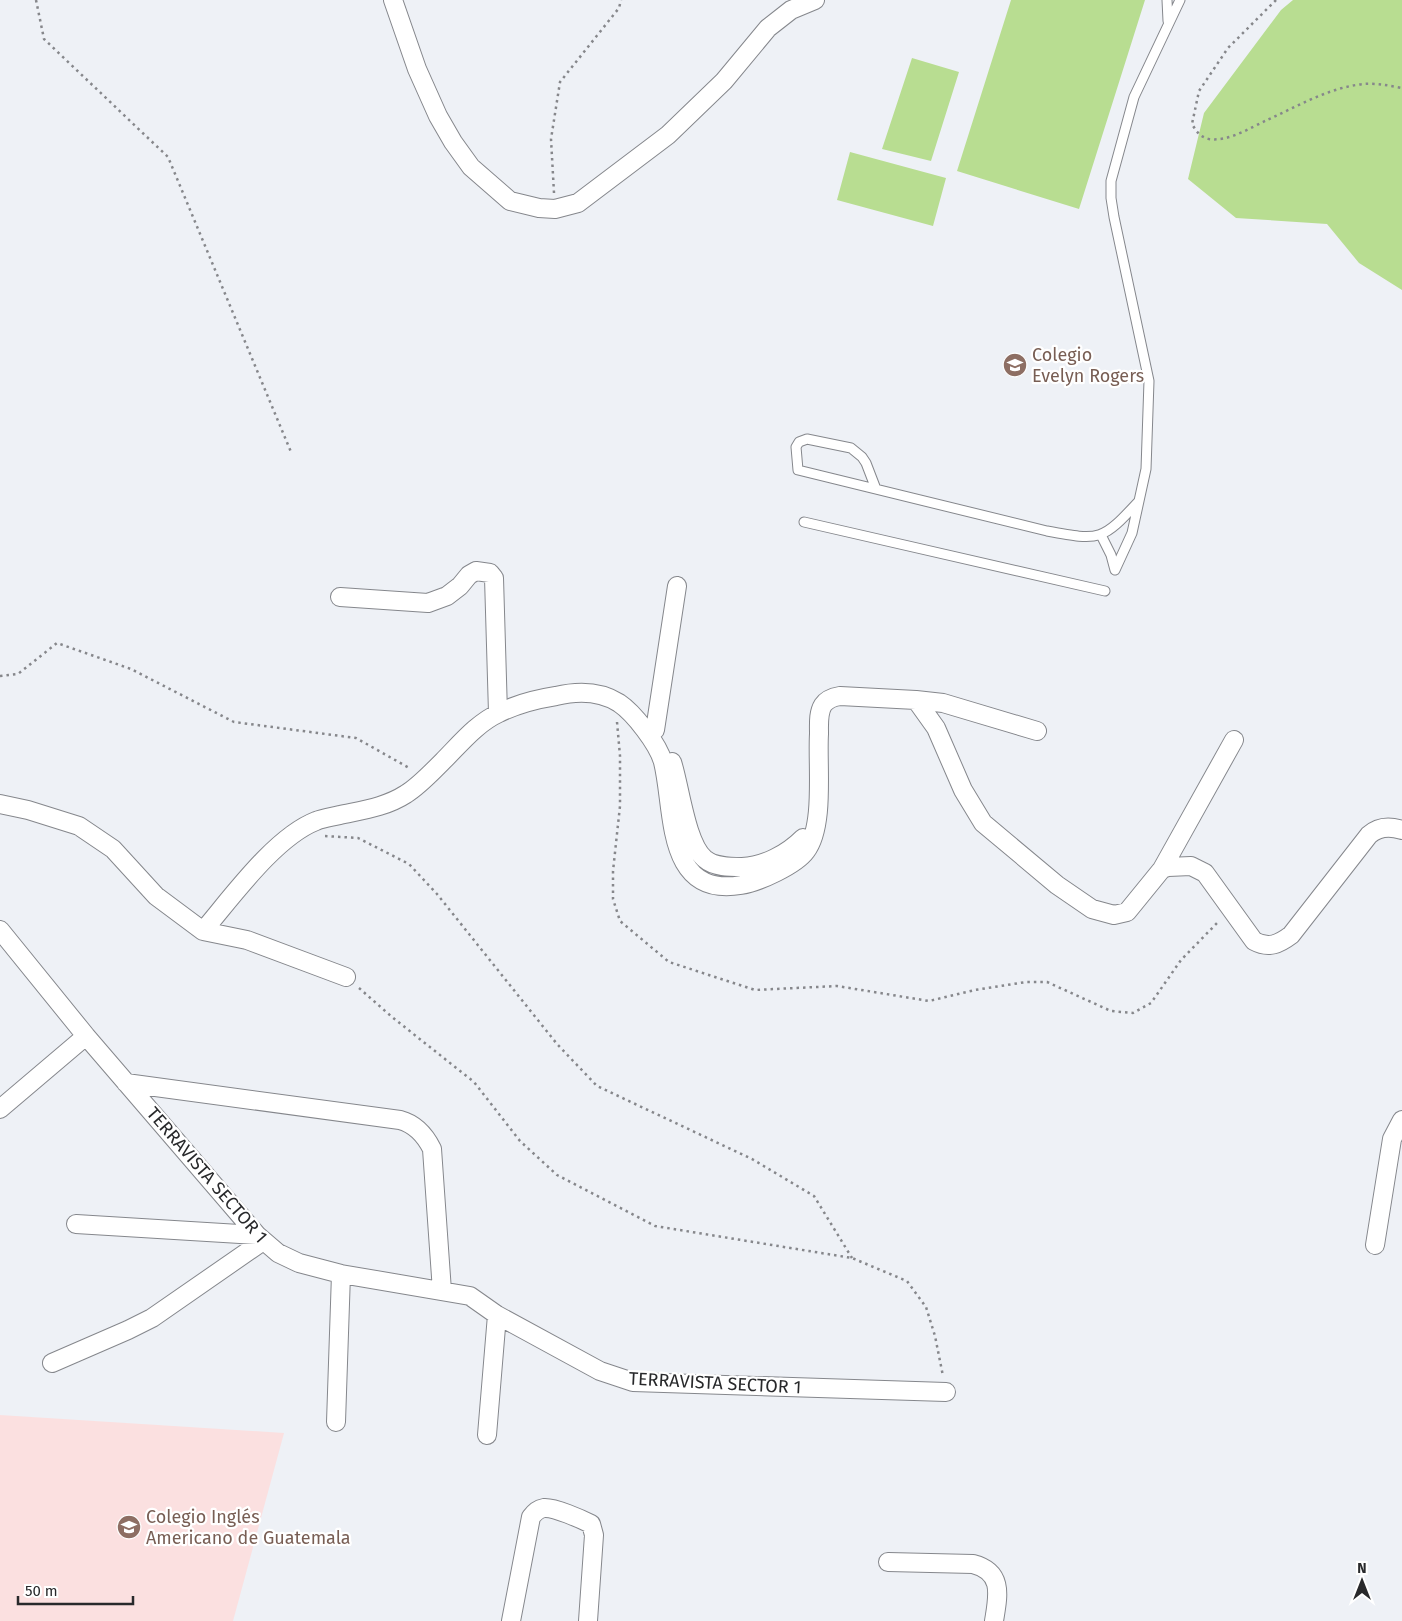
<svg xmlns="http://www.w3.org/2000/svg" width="1402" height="1621" font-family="'Fira Sans',sans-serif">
	<rect width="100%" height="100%" fill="#eef1f6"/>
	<path fill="#fbe0e0" d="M0 1415 284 1433 233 1621H0Z"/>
	<path fill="#b8dd91" d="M1011 0H1145L1079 209 957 171Z
		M1293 0H1402V290L1359 263 1327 224 1236 218 1188 179 1204 113 1281 10Z
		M912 58 959 72 931 161 882 149Z
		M850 152 946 178 933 226 837 200Z"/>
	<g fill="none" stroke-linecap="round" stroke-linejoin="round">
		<g stroke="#85878c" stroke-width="11">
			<path id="lane" d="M1167 0 1168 21
				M876 489 866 463 862 457 851 448 807 439 799 442 796 447 798 470 1047 531C1101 541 1102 541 1139 501
				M804 522 1105 591
				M1101 535 1111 555 1115 570
				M1115 570 1132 533 1146 469 1149 381 1114 217 1111 198V181L1134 97 1180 0"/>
		</g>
		<g stroke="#85878c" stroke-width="20">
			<path id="street" d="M393 0 417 69 438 116 453 142 471 167 510 201 539 208 555 209 578 203 668 135 724 81 768 28 791 10 815 0
				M340 597 428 603 447 596 460 586 469 575 476 571 490 573 494 578 498 713
				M916 700 943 703 1037 731
				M655 730 677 586
				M672 762C680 786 686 844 705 859 714 867 730 867 742 867 764 866 787 854 803 838
				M0 804 28 810 79 826 113 849 156 896 203 931 247 940 346 977
				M1162 869 1234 740
				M0 930 86 1036 257 1235 278 1253 299 1263 341 1274 470 1296 497 1315 600 1371 633 1382 946 1392
				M203 931C232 897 275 837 316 821 323 818 332 817 340 815 363 810 386 807 406 794 419 786 432 772 443 761 460 744 477 723 499 713 517 704 537 699 556 696 577 691 600 691 619 703 634 713 658 744 663 762 675 810 664 898 741 885 759 882 796 865 806 851 825 826 817 765 819 734 819 724 818 713 823 705 827 699 834 697 840 696L916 700 936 728 963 790 983 823 1057 885 1092 909 1114 915 1127 912 1162 869 1168 867 1191 866 1205 873 1254 941C1269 949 1279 944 1291 935L1369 835C1379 826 1390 826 1402 830
				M126 1083 400 1120C415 1124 425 1135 432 1149L442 1291
				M0 1109 86 1036
				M76 1224 257 1235
				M1375 1245 1392 1139 1402 1120
				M52 1363 128 1330 152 1318 263 1241
				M336 1422 341 1274
				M487 1435 497 1315
				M888 1562 973 1564C1004 1572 998 1596 994 1621
				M511 1621 531 1517C535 1512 538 1509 544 1508 554 1507 581 1519 591 1524L594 1535 588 1621"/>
		</g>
		<path stroke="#86878b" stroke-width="2.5" stroke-dasharray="2.5 4" stroke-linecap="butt" d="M36 0 44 39 168 157 291 452
			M1276 0 1228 48 1199 91 1192 124C1196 131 1200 137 1209 139 1228 142 1250 128 1267 120 1296 107 1325 90 1356 85 1372 82 1386 85 1402 88
			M554 193 551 139 560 82 619 8 621 0
			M0 676 18 674 57 643 131 669 234 722 356 738 411 769
			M617 722 620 756V806L613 871V899L620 921 669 962 755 990 837 986 929 1001 975 990 1026 982H1047L1111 1011 1133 1013 1151 1003 1181 960 1219 921
			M325 836 358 838 409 864 437 894 557 1044 597 1086 752 1159 814 1196 852 1258
			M359 988 392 1017 474 1082 520 1141 557 1175 655 1226 852 1258 907 1281 926 1307 935 1336 943 1376"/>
		<use href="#lane" stroke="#fff" stroke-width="9"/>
		<use href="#street" stroke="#fff" stroke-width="18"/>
	</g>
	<defs>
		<g id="school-disc" transform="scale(1.25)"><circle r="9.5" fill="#8d6e63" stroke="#fff"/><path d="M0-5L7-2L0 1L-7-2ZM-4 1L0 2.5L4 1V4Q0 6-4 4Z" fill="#fff"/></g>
	</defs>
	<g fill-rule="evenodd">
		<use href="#school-disc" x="1015" y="365"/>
		<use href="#school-disc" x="129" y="1527"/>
	</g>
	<g text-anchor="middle" stroke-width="4.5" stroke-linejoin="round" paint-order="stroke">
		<g font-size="18" fill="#785e54" stroke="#fff" text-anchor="start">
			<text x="1032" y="361">Colegio<tspan x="1032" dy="21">Evelyn Rogers</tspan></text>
			<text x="146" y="1523">Colegio Inglés<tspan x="146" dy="21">Americano de Guatemala</tspan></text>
		</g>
		<g font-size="18" fill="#28292b" stroke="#fff">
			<text transform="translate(207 1175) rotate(49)" y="6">TERRAVISTA SECTOR 1</text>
			<text transform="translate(715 1383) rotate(3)" y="6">TERRAVISTA SECTOR 1</text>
		</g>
	</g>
	<g transform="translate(1362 1581)" stroke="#ffffff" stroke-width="4" paint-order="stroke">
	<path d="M0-4L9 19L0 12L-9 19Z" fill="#28292b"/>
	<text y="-8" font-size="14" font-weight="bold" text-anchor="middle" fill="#28292b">N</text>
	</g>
	<path d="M18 1596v8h115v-8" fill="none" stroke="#28292b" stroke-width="2.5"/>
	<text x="25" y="1596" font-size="15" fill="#28292b" stroke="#ffffff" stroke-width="4" paint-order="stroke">50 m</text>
</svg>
